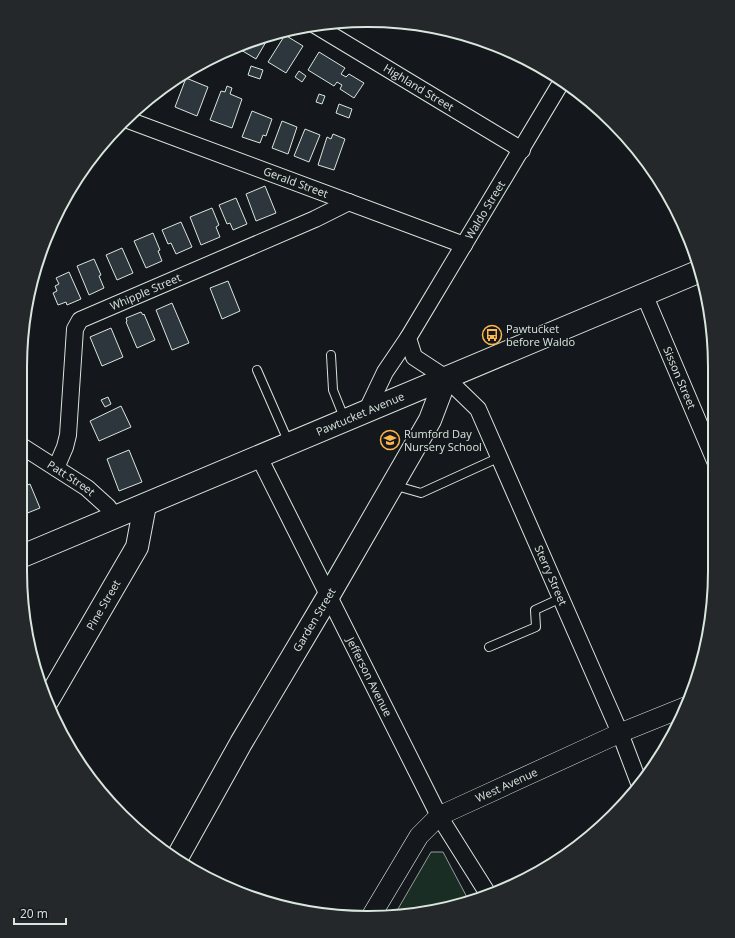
<svg xmlns="http://www.w3.org/2000/svg" width="735" height="938" font-family="'Open Sans',sans-serif">
	<rect width="100%" height="100%" fill="#14181c"/>
	<path fill="#1a2d24" stroke="#939e99" d="M431 852H443L469 901 458 906 395 914Z"/>
	<path fill="#2c363c" stroke="#d8e6dc" d="M270 35 256 59 236 47 256 39Z
		M285 35 303 46 286 73 268 62Z
		M319 52 345 68 341 74 346 77 349 74 364 83 354 98 340 89 342 85 337 82 334 86 308 70Z
		M251 66 263 70 260 79 248 75Z
		M299 71 306 76 302 82 295 77Z
		M186 78 208 87 197 116 175 107Z
		M227 86 232 88 230 94 242 99 232 128 210 120 221 91 225 92Z
		M319 94 325 96 322 104 316 102Z
		M339 104 352 109 349 118 336 113Z
		M252 111 272 119 266 136 263 135 260 143 242 137Z
		M282 121 297 127 288 154 272 148Z
		M305 129 320 135 309 162 294 156Z
		M333 134 345 139 334 170 318 165 327 137 331 139Z
		M265 186 276 213 256 221 246 194Z
		M236 198 247 224 233 230 230 223 227 224 219 205Z
		M212 208 219 225 216 227 220 237 201 245 190 217Z
		M181 222 192 247 176 254 171 243 168 244 162 230Z
		M153 233 160 250 158 251 162 261 146 268 134 241Z
		M122 248 133 273 117 280 106 255Z
		M94 259 101 275 99 276 104 288 89 295 77 266Z
		M69 272 81 299 67 305 66 302 58 305 53 293 57 291 55 286 59 284 56 278Z
		M228 281 240 311 222 319 210 288Z
		M172 303 189 343 172 350 156 310Z
		M141 312 143 315 144 314 155 340 137 348 126 322 127 321 126 318Z
		M111 328 123 357 102 366 90 337Z
		M108 397 111 404 105 407 101 400Z
		M121 406 131 427 99 441 90 421Z
		M129 450 142 482 119 491 107 459Z
		M30 484 40 508 20 516V488Z"/>
	<g fill="none" stroke-linecap="round" stroke-linejoin="round">
		<g stroke="#d8e6dc" stroke-width="10">
			<path id="service" d="M331 355 333 390 345 420
				M257 370 289 443
				M393 485 421 493 500 457
				M489 647 536 627 535 610 561 598"/>
		</g>
		<g stroke="#d8e6dc" stroke-width="18">
			<g id="minor">
				<path id="s1" d="M315 25 522 150"/>
				<path id="s2" d="M562 81 408 338 414 357 446 378 478 409 620 733 639 783"/>
				<path id="s3" d="M128 120 464 245"/>
				<path id="s4" d="M644 294 715 461"/>
				<path d="M366 412 385 372 408 338"/>
				<path id="s5" d="M20 445 87 488 108 507 115 517"/>
				<path id="s6" d="M259 457 439 816 488 894"/>
				<path id="s7" d="M56 468 65 447 68 435 75 329 80 320 315 219 349 202"/>
			</g>
		</g>
		<g stroke="#d8e6dc" stroke-width="20">
			<g id="tertiary">
				<path id="s8" d="M370 918 419 836 439 816 620 733 687 706"/>
			</g>
		</g>
		<g stroke="#d8e6dc" stroke-width="24">
			<g id="secondary">
				<path id="s9" d="M48 700 137 547 145 505"/>
				<path id="s10" d="M177 858 241 743 329 595 430 420 446 378"/>
			</g>
		</g>
		<g stroke="#d8e6dc" stroke-width="24">
			<g id="primary">
				<path id="s11" d="M20 557 700 271"/>
			</g>
		</g>
		<use href="#service" stroke="#14181c" stroke-width="8"/>
		<use href="#minor" stroke="#14181c" stroke-width="16"/>
		<use href="#tertiary" stroke="#14181c" stroke-width="19"/>
		<use href="#secondary" stroke="#14181c" stroke-width="22"/>
		<use href="#primary" stroke="#14181c" stroke-width="22"/>
	</g>
	<defs>
		<g id="bus-ring" transform="scale(1)"><circle r="9.5" fill="#14181c" stroke="#ffb74d" stroke-width="1.5"/><path d="M-5-6H5V4H4V6H2V4H-2V6H-4V4H-5ZM-3.5-4V0h7V-4ZM-3.5 1.2v1.5H-2V1.2ZM2 1.2v1.5H3.5V1.2Z" fill="#ffb74d"/></g>
		<g id="school-ring" transform="scale(1)"><circle r="9.5" fill="#14181c" stroke="#ffb74d" stroke-width="1.5"/><path d="M0-5L7-2L0 1L-7-2ZM-4 1L0 2.5L4 1V4Q0 6-4 4Z" fill="#ffb74d"/></g>
	</defs>
	<g fill-rule="evenodd">
		<use href="#bus-ring" x="492" y="335"/>
		<use href="#school-ring" x="390" y="440"/>
	</g>
	<g text-anchor="middle" stroke-width="3" stroke-linejoin="round" paint-order="stroke">
		<g font-size="11" fill="#d8e6dc" stroke="#14181c">
			<text dy="4" stroke="none"><textPath href="#s1" startOffset="121">Highland Street</textPath></text>
			<text dy="4" stroke="none"><textPath href="#s3" startOffset="179">Gerald Street</textPath></text>
			<text transform="translate(485 210) rotate(-59)" y="4">Waldo Street</text>
			<text dy="4" stroke="none"><textPath href="#s7" startOffset="223">Whipple Street</textPath></text>
			<text dy="4" stroke="none"><textPath href="#s4" startOffset="91">Sisson Street</textPath></text>
			<text dy="4" stroke="none"><textPath href="#s11" startOffset="369">Pawtucket Avenue</textPath></text>
			<text dy="4" stroke="none"><textPath href="#s5" startOffset="61">Patt Street</textPath></text>
			<text dy="4" stroke="none"><textPath href="#s2" startOffset="584">Sterry Street</textPath></text>
			<text dy="4" stroke="none"><textPath href="#s9" startOffset="110">Pine Street</textPath></text>
			<text dy="4" stroke="none"><textPath href="#s10" startOffset="275">Garden Street</textPath></text>
			<text dy="4" stroke="none"><textPath href="#s6" startOffset="246">Jefferson Avenue</textPath></text>
			<text dy="4" stroke="none"><textPath href="#s8" startOffset="198">West Avenue</textPath></text>
		</g>
		<g font-size="11" fill="#d8e6dc" stroke="#14181c" text-anchor="start">
			<text x="506" y="333">Pawtucket<tspan x="506" dy="13">before Waldo</tspan></text>
			<text x="404" y="438">Rumford Day<tspan x="404" dy="13">Nursery School</tspan></text>
		</g>
	</g>
	<path d="M0 0H735V938H0ZM367 27H368A340 340 0 0 1 708 367V571A340 340 0 0 1 368 911H367A340 340 0 0 1 27 571V367A340 340 0 0 1 367 27Z" fill="#24282b" fill-rule="evenodd"/>
	<path fill="none" stroke="#d8e6dc" stroke-width="2" d="M367 27H368A340 340 0 0 1 708 367V571A340 340 0 0 1 368 911H367A340 340 0 0 1 27 571V367A340 340 0 0 1 367 27Z"/>
	<path d="M14 918v6h52v-6" fill="none" stroke="#d8e6dc" stroke-width="2"/>
	<text x="20" y="918" font-size="12" fill="#d8e6dc" stroke="#14181c" stroke-width="3" paint-order="stroke">20 m</text>
</svg>
